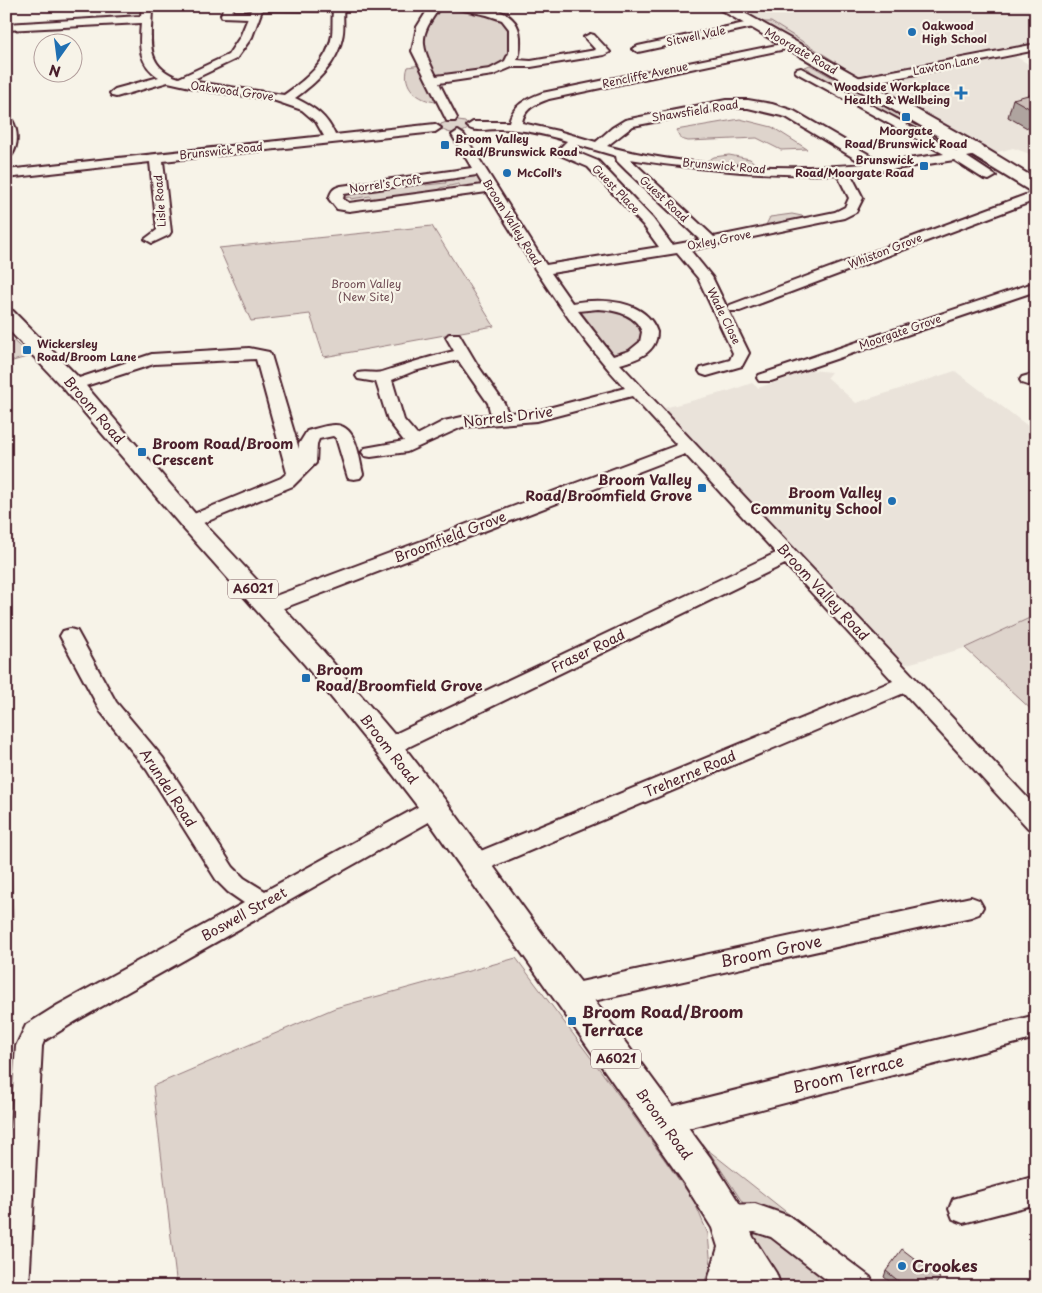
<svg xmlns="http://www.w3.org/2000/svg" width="1042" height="1293" font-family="'Playpen Sans',sans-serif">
	<rect width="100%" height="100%" fill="#f7f3e8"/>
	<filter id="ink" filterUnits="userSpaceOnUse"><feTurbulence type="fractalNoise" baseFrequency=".02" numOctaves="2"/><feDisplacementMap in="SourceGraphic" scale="10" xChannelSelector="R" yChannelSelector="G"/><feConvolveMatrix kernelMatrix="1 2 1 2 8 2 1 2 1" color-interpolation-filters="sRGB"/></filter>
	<g filter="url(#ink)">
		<path fill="#eae3da" d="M731 6H1036V43L860 77 771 22H762Z
			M1012 54 1036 69V156L1013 148 994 153 868 83Z
			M811 370 831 372 827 377 856 403 955 371 1036 432V615L965 648 900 666 813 568 664 408 729 391 752 383 758 388Z"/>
		<path fill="#ded4cc" stroke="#947a7c" d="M444 6C461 9 503 11 510 29 514 38 509 51 508 60L495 69 435 77C420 46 417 35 440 7Z
			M762 22H771L860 77 857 78Z
			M420 65 437 102C418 101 401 86 408 67Z
			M810 65 958 148V151L955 152 825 81 811 73 810 70 805 67Z
			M740 119 772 127 807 149 781 150 757 138 688 141 681 139 676 130Z
			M452 120 465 122 469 128C461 135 449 135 440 128L441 124Z
			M729 155 750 159 758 166 705 162 714 157Z
			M477 174 483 185 481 187 462 189 459 184 440 188 442 192 373 202 370 196 351 199 350 197 343 198V192L423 180 426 185 446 183 444 177Z
			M792 214 812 218 765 227 770 217Z
			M432 226 494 326 324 357 310 314 251 321 219 248Z
			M598 307C623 313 631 311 646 333L638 348 618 357 614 355 579 309Z
			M6 334 30 356 6 363Z
			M1036 615V714L965 648Z
			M6 821 10 827 13 918 6 922Z
			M516 958 612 1086 694 1201 708 1234 711 1267 702 1287H177L153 1086 335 1008Z
			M708 1150 795 1219 745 1206Z
			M760 1229 770 1232 834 1282V1287H777L753 1236Z"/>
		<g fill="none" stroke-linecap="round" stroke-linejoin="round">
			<g stroke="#4a1f2b" stroke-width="4">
				<path id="minor" d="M142 6H152C152 36 142 66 179 78L228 55 240 37 248 18 222 17 221 15 224 6H234L232 12H250L253 6H344C342 17 345 27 342 38 337 64 316 83 295 98 314 107 327 116 335 135L435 124 441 128 435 132 163 161 171 232 169 235 152 243 145 239 157 230 150 162 6 178V170L324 136 316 122 302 110 270 99 208 91 168 82 116 97 112 96 110 93 115 89 159 77C138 64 139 45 141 23L6 30V24L141 16ZM262 10 333 11C332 19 333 27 332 35 328 62 305 80 284 95L190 81 236 59 252 37Z
					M430 6H441C418 37 420 43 436 76L490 69 505 61 509 53V29L502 20 487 15 454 8 453 6C476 6 518 5 520 37 520 46 521 52 517 60L531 61 596 50 584 37 590 34 594 35 610 52 604 55 531 67H512L493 75 439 83 457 118 455 121H447L412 51 417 27Z
					M754 21 758 22 759 24 758 26 638 52 632 49 638 46Z
					M791 42 795 43 797 45 795 47 549 99C536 104 524 108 522 123L558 131 596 142 612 128 625 120 726 100H748L772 104 794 111 868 154 878 163 944 154 797 73 795 71 797 69 801 68 957 151 977 147 982 148 983 151 982 154 967 157 996 176 989 180 984 179 954 160 889 170 850 173 863 198 856 212 844 218 690 250 712 277 749 353 742 366 707 376 701 374 699 371 701 368 730 360 733 353 698 278 677 253 551 273 572 303C601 298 646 299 657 332 657 353 636 360 620 364L1036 807V831L1028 828 904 693 482 871 474 873 466 871 462 864 466 857 893 681 785 564 396 753 388 755 380 753 377 747 380 741 776 553 685 454 276 611 269 613 262 611 259 606 262 601 677 445 632 396 537 421 462 427 407 452 371 457 365 456 362 452 365 448 404 441 388 420 376 382 358 379 356 376 358 373C366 371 375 374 382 372 406 364 429 357 454 351L446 337 449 334H459L478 366 504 403 508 413 537 411 625 388C570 328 530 262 487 192L349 211 337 209 329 199C331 191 333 188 341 186L472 168 452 135 458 131 464 135 546 265 659 247 643 225 588 167 560 155 559 149 567 141C544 134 521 129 497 129 488 129 473 133 467 126L473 122H509C513 105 526 99 542 93ZM726 108H748L786 117 864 164C785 171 683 167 607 146L633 126ZM578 145 616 156 617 161 627 171 700 240 672 245 653 219 598 161 571 150ZM630 159C699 170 767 176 837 174L849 198 845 207 835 212 714 237ZM477 175 483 185 349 203 343 199 344 194ZM598 309C615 310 636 314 642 332L640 342 629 351 613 356 578 311ZM458 360 488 403 491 415 462 417 444 421 417 435 404 420 392 380 414 371Z
					M1036 44V50L856 86 850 82 856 78Z
					M1036 191V200L740 311H730L727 308 730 305Z
					M1036 282V291L771 381H759L757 378 759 375Z
					M249 348 269 352 271 355 299 449V444L307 431C315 429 326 425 335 425 357 425 359 458 363 474L360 478 354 479 348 478 336 438 333 436 319 439 317 444 316 463 293 486 196 526 190 528 184 526 181 522 184 518 281 478 287 473 256 359 154 364 73 390 67 388 65 385 67 382 152 354Z
					M1036 373V383L1028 385 1022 383 1020 380 1022 377Z
					M70 629 77 631 116 702 163 758 233 867 244 878 265 891 427 802 435 799 443 802 446 808 443 814 76 1021 44 1041 42 1046 29 1287H6V1187L16 1046 26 1025 58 1005 244 903 228 892 217 881 147 770 101 712 60 636 63 631Z
					M971 897 979 900 983 907 979 914 971 917 571 1006 562 1003 558 995 562 987 571 984Z
					M1036 1015V1038L661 1135 651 1131 648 1122 651 1113 661 1109Z
					M1036 1176V1204L963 1223 953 1219 949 1209 953 1199Z
					M755 1204 789 1216 870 1277 875 1287H836L771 1237 755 1232 728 1233 718 1229 714 1219 718 1209 728 1205Z"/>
			</g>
			<g stroke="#4a1f2b" stroke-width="4">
				<path id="major" d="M714 6H732L983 147 1036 179V192L1030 191 971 155Z
					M6 118 12 120C18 130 19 144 12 155L6 156Z
					M6 309 13 311 81 380 198 517 323 651 398 739 445 800 544 936 583 985 710 1157 741 1206 753 1237 776 1273 781 1287H706L718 1247 712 1228 684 1183 425 816 378 755 305 665 182 527 65 390 6 327Z"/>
			</g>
			<use href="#minor" fill="#f7f3e8" fill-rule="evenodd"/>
			<use href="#major" fill="#f7f3e8" fill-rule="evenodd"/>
		</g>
		<path fill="#afa49f" stroke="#4a1f2b" d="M1036 96V133L1008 117 1013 99Z
			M886 1271 935 1287H896L884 1277Z"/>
		<path fill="#ccbfb9" stroke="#4a1f2b" d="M1032 94 1036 96V112L1013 99Z
			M902 1249 940 1278 934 1287H906L886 1271Z"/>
	</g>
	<g fill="#1f6fb2" stroke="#f7f3e8" stroke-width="2">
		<circle cx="912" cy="32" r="5"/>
		<path d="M958.5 85.5h5v5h5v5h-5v5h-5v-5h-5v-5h5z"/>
		<rect x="901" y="112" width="10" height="10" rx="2.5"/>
		<rect x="440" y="140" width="10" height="10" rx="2.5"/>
		<rect x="919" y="161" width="10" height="10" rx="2.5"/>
		<circle cx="507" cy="173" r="5"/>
		<rect x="22" y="345" width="10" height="10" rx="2.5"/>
		<rect x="137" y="447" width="10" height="10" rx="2.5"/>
		<rect x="697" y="483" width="10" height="10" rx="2.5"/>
		<circle cx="892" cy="501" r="5"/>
		<rect x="301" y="673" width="10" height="10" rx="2.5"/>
		<rect x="567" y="1016" width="10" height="10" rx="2.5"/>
		<circle cx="902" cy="1266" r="5"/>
	</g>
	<g text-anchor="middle" stroke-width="4.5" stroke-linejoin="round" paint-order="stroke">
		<g font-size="11" font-weight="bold" fill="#4a1f2b" stroke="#f7f3e8" text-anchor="start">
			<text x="922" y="30">Oakwood<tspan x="922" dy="13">High School</tspan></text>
			<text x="950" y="91" text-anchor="end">Woodside Workplace<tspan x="950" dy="13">Health &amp; Wellbeing</tspan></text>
			<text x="906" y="135" text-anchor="middle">Moorgate<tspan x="906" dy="13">Road/Brunswick Road</tspan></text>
			<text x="455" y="143">Broom Valley<tspan x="455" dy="13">Road/Brunswick Road</tspan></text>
			<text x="914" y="164" text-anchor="end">Brunswick<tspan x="914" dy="13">Road/Moorgate Road</tspan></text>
			<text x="517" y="177">McColl's</text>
			<text x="37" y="348">Wickersley<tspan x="37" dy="13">Road/Broom Lane</tspan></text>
		</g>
		<g font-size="11" fill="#4a1f2b" stroke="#f7f3e8">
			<text transform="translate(696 36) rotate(-12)" y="4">Sitwell Vale</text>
			<text transform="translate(801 51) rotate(30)" y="4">Moorgate Road</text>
			<text transform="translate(946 65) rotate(-11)" y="4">Lawton Lane</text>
			<text transform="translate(645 75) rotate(-12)" y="4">Rencliffe Avenue</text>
			<text transform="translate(232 91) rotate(8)" y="4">Oakwood Grove</text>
			<text transform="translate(695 111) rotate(-9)" y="4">Shawsfield Road</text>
			<text transform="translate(221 151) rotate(-6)" y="4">Brunswick Road</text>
			<text transform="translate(724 166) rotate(5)" y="4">Brunswick Road</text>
			<text transform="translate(385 184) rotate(-8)" y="4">Norrel's Croft</text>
			<text transform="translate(616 189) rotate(46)" y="4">Guest Place</text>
			<text transform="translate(664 199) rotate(43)" y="4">Guest Road</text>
			<text transform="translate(160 201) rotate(-94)" y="4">Lisle Road</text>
			<text transform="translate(512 222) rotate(58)" y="4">Broom Valley Road</text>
			<text transform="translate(719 240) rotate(-11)" y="4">Oxley Grove</text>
			<text transform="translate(885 251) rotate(-21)" y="4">Whiston Grove</text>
			<text transform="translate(724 316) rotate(64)" y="4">Wade Close</text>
			<text transform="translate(900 332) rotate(-19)" y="4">Moorgate Grove</text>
		</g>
		<g font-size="11" fill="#6f4c53" stroke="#f7f3e8">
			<text x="366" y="288">Broom Valley<tspan x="366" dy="13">(New Site)</tspan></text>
		</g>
		<g fill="#f7f3e8" stroke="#7e5f64" stroke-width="1">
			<rect x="228" y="579.5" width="50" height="19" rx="4"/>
			<rect x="591" y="1049.5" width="50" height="19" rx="4"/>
		</g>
		<g font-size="12" font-weight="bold" fill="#4a1f2b">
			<text x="253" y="593">A6021</text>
			<text x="616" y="1063">A6021</text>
		</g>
		<g font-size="14" fill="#4a1f2b" stroke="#f7f3e8">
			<text transform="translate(94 410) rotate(49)" y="5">Broom Road</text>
			<text transform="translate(508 417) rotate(-7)" y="5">Norrels Drive</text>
			<text transform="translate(450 537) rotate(-21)" y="5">Broomfield Grove</text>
			<text transform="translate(823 592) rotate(47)" y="5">Broom Valley Road</text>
			<text transform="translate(588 651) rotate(-26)" y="5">Fraser Road</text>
			<text transform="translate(389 749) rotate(52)" y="5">Broom Road</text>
			<text transform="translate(690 774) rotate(-23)" y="5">Treherne Road</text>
			<text transform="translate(168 788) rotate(57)" y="5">Arundel Road</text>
			<text transform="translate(244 914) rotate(-29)" y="5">Boswell Street</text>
			<text transform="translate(664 1124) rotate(54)" y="5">Broom Road</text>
		</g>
		<g font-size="14" font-weight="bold" fill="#4a1f2b" stroke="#f7f3e8" text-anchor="start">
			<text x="152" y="449">Broom Road/Broom<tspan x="152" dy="16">Crescent</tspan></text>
			<text x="692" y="485" text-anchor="end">Broom Valley<tspan x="692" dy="16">Road/Broomfield Grove</tspan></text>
			<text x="882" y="498" text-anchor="end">Broom Valley<tspan x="882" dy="16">Community School</tspan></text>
			<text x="316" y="675">Broom<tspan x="316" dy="16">Road/Broomfield Grove</tspan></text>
		</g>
		<g font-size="16" fill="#4a1f2b" stroke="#f7f3e8">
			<text transform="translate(771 951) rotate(-12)" y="6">Broom Grove</text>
			<text transform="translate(848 1074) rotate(-14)" y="6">Broom Terrace</text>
		</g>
		<g font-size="16" font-weight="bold" fill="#4a1f2b" stroke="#f7f3e8" text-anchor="start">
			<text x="582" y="1018">Broom Road/Broom<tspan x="582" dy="18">Terrace</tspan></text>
			<text x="912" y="1272">Crookes</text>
		</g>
	</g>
	<rect width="1042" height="1293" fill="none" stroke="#f7f3e8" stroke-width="25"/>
	<rect x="12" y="12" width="1017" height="1268" fill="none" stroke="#4a1f2b" stroke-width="2" filter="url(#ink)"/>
	<g transform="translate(58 58) rotate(194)"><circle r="24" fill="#f7f3e8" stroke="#b29e9c"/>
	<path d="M0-4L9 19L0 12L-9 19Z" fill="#1f6fb2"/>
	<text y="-8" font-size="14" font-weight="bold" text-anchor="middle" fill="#4a1f2b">N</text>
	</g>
</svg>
